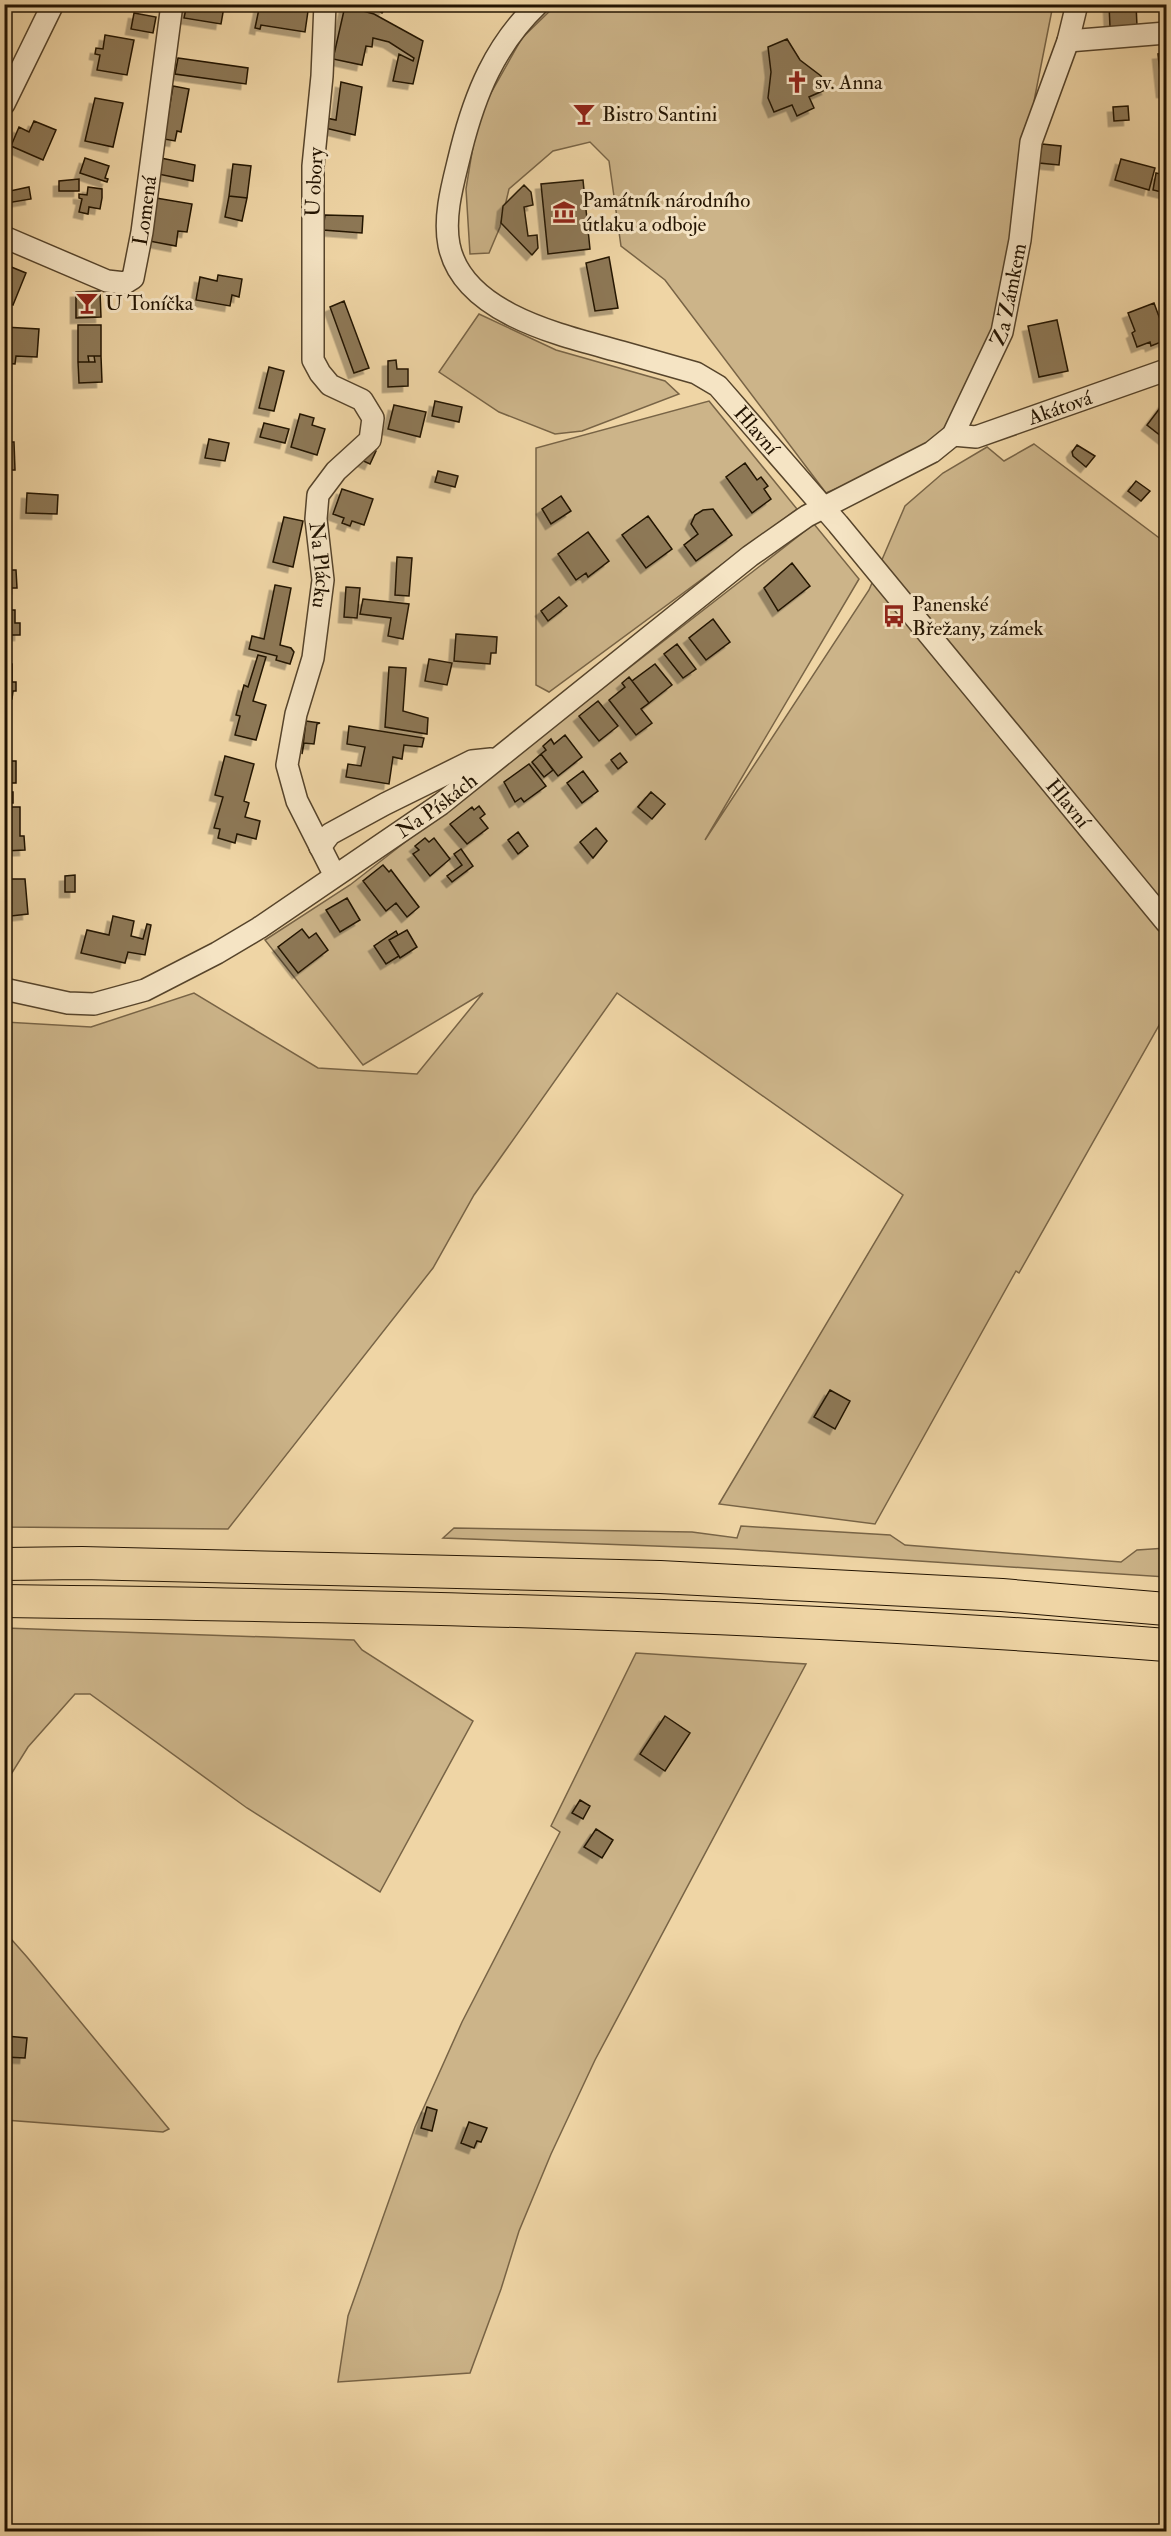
<svg xmlns="http://www.w3.org/2000/svg" width="1171" height="2536" font-family="'IM FELL Double Pica',serif">
	<defs>
		<filter id="shadow"><feDropShadow dx="-5.5" dy="5.5" stdDeviation="0" flood-color="#0004"/></filter>
	</defs>
	<rect width="100%" height="100%" fill="#efd5a5"/>
	<filter id="stains"><feTurbulence type="fractalNoise" baseFrequency=".00333" numOctaves="4"/><feColorMatrix values="0 0 0 0 .2 0 0 0 0 .09 0 0 0 0 .02 0 0 0 .5 -.17"/></filter>
	<radialGradient id="worn" r=".72"><stop offset=".6" stop-color="#630" stop-opacity="0"/><stop offset="1" stop-color="#630" stop-opacity=".3"/></radialGradient>
	<path fill="#ccb489" stroke="#786446" stroke-width="1.5" fill-rule="evenodd" d="M556 5H1053L1035 96 1001 305 956 422 928 450 826 493 665 280 621 246 609 161 590 142 553 151 509 189 500 227 489 253 470 254 466 189 478 116 522 38Z
		M479 314 556 350 665 381 679 394 582 431 555 434 499 412 439 372Z
		M709 401 797 509 549 692 536 685V448Z
		M1034 444 1166 543V1013L1019 1273 1016 1271 875 1524 719 1504 903 1195 617 993 474 1195 433 1268 228 1529 5 1527V1022L91 1027 194 993 318 1068 417 1074 483 993 363 1065 265 940 350 885 814 524 859 579 705 840 869 590 905 506 943 473 987 447 1004 461ZM651 792 665 804 652 818 638 807Z
		M741 1526 890 1535 905 1545 1121 1562 1137 1550 1166 1548V1577L734 1549 443 1538 454 1528 692 1532 737 1538Z
		M5 1628 354 1640 362 1650 473 1721 380 1892 247 1808 90 1694H75L28 1747 5 1784Z
		M636 1653 806 1664 595 2060 551 2154 519 2231 501 2289 470 2373 338 2382 348 2316 415 2127 462 2022 560 1832 551 1826Z
		M4 1931 27 1957 169 2129 163 2132 5 2120Z"/>
	<path fill="#8d7857" stroke="#231402" stroke-width="1.5" filter="url(#shadow)" d="M187 4 224 7 221 24 184 18Z
		M260 4H309L305 32 261 25 260 29 255 28Z
		M370 4H388L382 13Z
		M1136 4 1137 26 1110 27 1109 5Z
		M345 6 374 14 423 41 413 84 393 81 399 54 413 61 414 58 389 42 373 38 372 47 366 46 362 65 333 59Z
		M134 13 156 17 153 33 131 29Z
		M105 35 134 40 127 75 97 70 100 55 95 54 96 48 103 49Z
		M787 39 800 60 821 76 827 89 809 97 814 108 797 116 792 105 774 112 768 98 771 72 768 47Z
		M1166 53V92H1162L1158 54Z
		M178 58 248 68 246 84 175 74Z
		M341 82 362 87 355 135 325 128 326 118 336 120Z
		M173 86 189 89 181 132 177 131 175 141 164 139Z
		M95 98 123 103 113 147 85 141Z
		M1128 106 1129 120 1114 121 1113 107Z
		M34 121 56 130 43 160 11 146 19 127 29 132Z
		M1042 144 1061 146 1059 165 1039 163Z
		M85 158 109 166 105 178 108 179 107 182 80 173Z
		M161 158 195 165 193 181 158 174Z
		M1121 159 1155 168 1149 190 1115 180Z
		M233 164 251 166 247 198 229 196Z
		M1156 173 1166 175V193L1153 190Z
		M79 179V191H59V181Z
		M583 180 590 249 548 254 541 184Z
		M524 185 531 192 533 205 524 207 528 236 537 235 538 248 532 255 501 223 503 206Z
		M29 187 31 199 7 203 5 192Z
		M88 187 102 189V198L100 209 89 207 88 214 79 212 82 199 79 198V194L87 195Z
		M229 196 247 198 242 221 225 217Z
		M156 198 192 204 187 232 178 231 176 246 149 241Z
		M325 215 363 216 362 233 323 230Z
		M609 257 618 308 595 311 586 263Z
		M4 264 26 273 13 305 4 301Z
		M218 275 242 279 239 297 232 295 230 306 196 300 200 277 217 281Z
		M100 291 101 317 76 318V292Z
		M344 301 369 368 354 373 330 307Z
		M1154 303 1161 322 1166 321V340L1151 346 1150 342 1137 347 1132 333 1135 331 1128 313Z
		M1057 320 1068 371 1039 377 1028 326Z
		M78 325H101V356H88L89 362H78Z
		M4 327 39 329 37 357 16 356 15 364 4 363Z
		M94 356H101L102 382 79 383 78 362H95Z
		M396 360 397 369H408V386L388 387V361Z
		M269 367 284 371 274 411 259 408Z
		M1166 400V440L1147 425Z
		M435 401 462 407 459 422 432 416Z
		M394 405 426 412 420 437 388 429Z
		M300 414 314 418 312 425 325 429 317 455 291 447Z
		M264 423 289 429 285 443 260 437Z
		M209 439 229 443 225 461 205 458Z
		M4 442H14L15 470H4Z
		M1077 445 1095 456 1086 467 1073 456 1072 452Z
		M368 447 376 451 370 464 359 459Z
		M745 463 757 480 761 477 768 486 764 489 771 499 752 513 726 477Z
		M438 471 458 476 455 487 435 482Z
		M1136 481 1150 491 1141 501 1128 491Z
		M342 489 373 499 364 525 352 521 350 526 342 523 344 518 333 514Z
		M27 493 58 495 57 514 26 513Z
		M561 496 571 511 551 524 542 509Z
		M713 509 732 535 696 561 684 545 698 534 691 524 695 515 703 510Z
		M4 515H10V550H4Z
		M648 516 672 549 646 568 622 535Z
		M284 517 303 521 293 567 273 562Z
		M588 532 609 561 588 577 586 573 576 580 558 554Z
		M4 550H10L11 570H16L17 588H4Z
		M397 557 412 558 409 596 395 595Z
		M792 563 810 586 778 611 764 588Z
		M275 585 291 588 280 645 291 648 294 652 290 664 276 660 277 656 249 649 252 636 264 639Z
		M346 587 360 588 357 618 344 617Z
		M559 597 567 606 548 621 541 611Z
		M363 599 409 604 403 639 388 636 391 618 360 614Z
		M4 610H15V623H20V635H4Z
		M713 619 730 642 706 660 689 638Z
		M456 634 497 637 496 653H491L490 664 454 661Z
		M677 644 696 669 683 678 664 654Z
		M258 655 266 657 253 701 266 705 256 740 235 735 240 716 236 715 244 685 248 687Z
		M429 659 452 663 447 685 425 681Z
		M12 664V682H16V691H13L12 699H4V665Z
		M655 664 672 685 649 703 632 681Z
		M389 667 406 668 403 711 428 718 427 734 385 727Z
		M629 677 649 703 641 709 652 723 636 735 609 700 625 687 622 683Z
		M598 701 618 726 599 741 579 716Z
		M306 721 320 723 317 724 314 744 304 743 302 754Z
		M349 726 424 738 422 747 404 745 402 759 393 757 389 784 346 777 348 764 361 766 365 747 347 744Z
		M565 735 582 757 558 776 541 754 546 750 543 746 551 739 554 744Z
		M620 753 627 762 618 769 611 760Z
		M541 754 553 770 544 777 532 762Z
		M225 756 254 764 244 801 249 803 245 817 260 821 256 839 237 834 235 843 218 838 220 829 214 828 223 797 215 795Z
		M4 761H16V783H4Z
		M529 764 546 786 524 802 521 798 515 802 504 782Z
		M583 771 598 791 582 803 567 783Z
		M4 792H13V803H4Z
		M651 792 665 804 652 819 638 807Z
		M479 806 485 814 480 818 488 828 467 844 450 824 472 807 474 810Z
		M4 807H20V836H24L25 850 4 851Z
		M596 828 607 841 593 858 580 842Z
		M518 832 528 846 518 854 508 840Z
		M425 838 429 842 434 838 450 859 430 876 413 854 419 850 415 846Z
		M461 849 473 866 452 882 447 876 462 865 454 854Z
		M4 861H10V868H4Z
		M383 865 389 872 391 870 419 907 407 917 396 903 386 911 363 881Z
		M75 875V892H65V876Z
		M5 879H25L28 914 11 916V914H4Z
		M347 898 360 920 340 932 326 910Z
		M113 916 134 921 131 936 143 939 147 924 151 925 145 955 128 952 125 963 81 953 87 930 109 935Z
		M302 929 309 938 316 933 328 950 298 973 278 947Z
		M407 930 417 947 400 958 389 940Z
		M396 931 398 935 389 940 399 956 386 964 374 946Z
		M830 1390 850 1401 835 1429 814 1417Z
		M665 1716 690 1733 665 1771 640 1754Z
		M580 1800 590 1806 583 1819 572 1813Z
		M596 1829 613 1840 602 1858 584 1847Z
		M6 2036 27 2038 25 2058 5 2057Z
		M427 2107 437 2110 432 2131 421 2128Z
		M469 2122 487 2128 481 2142 477 2141 474 2148 461 2143Z"/>
	<g fill="none" stroke-linecap="round" stroke-linejoin="round">
		<g stroke="#56442b" stroke-width="24">
			<g id="minor">
				<path id="s1" d="M325 4 322 76 313 166V360L320 373 330 385 362 400 373 418 370 440 336 471 318 495 316 519 323 580 313 658 296 714 287 765 297 801 334 874"/>
				<path id="s2" d="M538 4C495 45 475 94 461 150 454 180 443 214 449 245 463 315 565 336 622 352 647 359 672 366 696 373L718 386 838 524 1166 922"/>
				<path d="M1068 41 1166 33"/>
				<path d="M4 104 53 4"/>
				<path id="s3" d="M4 237 107 281 125 283 133 278 142 232 172 4"/>
				<path id="s4" d="M953 435 976 437 1166 370"/>
				<path d="M320 847 330 834 385 804 472 761 491 759"/>
				<path id="s5" d="M4 989 68 1003 94 1004 145 990 217 953 259 928 441 804 750 556 807 516 932 452 953 435 1002 332 1020 240 1031 142 1068 41 1077 4"/>
			</g>
		</g>
		<g stroke="#231402" stroke-width="34">
			<path id="highway" d="M4 1564 82 1563 660 1577 1002 1595 1166 1609
				M4 1601C392 1606 780 1614 1166 1645"/>
		</g>
		<use href="#minor" stroke="#f5e4c4" stroke-width="21"/>
		<use href="#highway" stroke="#efd5a5" stroke-width="32"/>
	</g>
	<defs>
		<g id="church-bare" transform="scale(1.8)"><path d="M-1.2-6h2.4v3.5h3.3v2.4h-3.3V6h-2.4V-.1h-3.3v-2.4h3.3Z" fill="#8f2418" stroke="#f5e4c4" stroke-width="2.5" paint-order="stroke"/></g>
		<g id="bar-bare" transform="scale(1.8)"><path d="M-6-5H6L.8 .8V4.5H3.5V6h-7V4.5H-.8V.8Z" fill="#8f2418" stroke="#f5e4c4" stroke-width="2.5" paint-order="stroke"/></g>
		<g id="museum-bare" transform="scale(1.8)"><path d="M0-6L6-3V-2H-6V-3ZM-5-1h2V3h-2ZM-1-1h2V3h-2ZM3-1h2V3H3ZM-6 4H6V6H-6Z" fill="#8f2418" stroke="#f5e4c4" stroke-width="2.5" paint-order="stroke"/></g>
		<g id="bus-bare" transform="scale(1.8)"><path d="M-5-6H5V4H4V6H2V4H-2V6H-4V4H-5ZM-3.5-4V0h7V-4ZM-3.5 1.2v1.5H-2V1.2ZM2 1.2v1.5H3.5V1.2Z" fill="#8f2418" stroke="#f5e4c4" stroke-width="2.5" paint-order="stroke"/></g>
	</defs>
	<g fill-rule="evenodd">
		<use href="#church-bare" x="797" y="82"/>
		<use href="#bar-bare" x="584" y="114"/>
		<use href="#museum-bare" x="564" y="212"/>
		<use href="#bar-bare" x="87" y="303"/>
		<use href="#bus-bare" x="894" y="616"/>
	</g>
	<g text-anchor="middle" stroke-width="6" stroke-linejoin="round" paint-order="stroke">
		<g font-size="21" fill="#231402" stroke="#f5e4c4" text-anchor="start">
			<text x="815" y="89">sv. Anna</text>
			<text x="602" y="121">Bistro Santini</text>
			<text x="582" y="207">Památník národního<tspan x="582" dy="24">útlaku a odboje</tspan></text>
			<text x="105" y="310">U Toníčka</text>
			<text x="912" y="611">Panenské<tspan x="912" dy="24">Břežany, zámek</tspan></text>
		</g>
		<g font-size="21" fill="#231402" stroke="#f5e4c4">
			<text transform="translate(314 182) rotate(-87)" y="7">U obory</text>
			<text dy="7" stroke="none"><textPath href="#s3" startOffset="208">Lomená</textPath></text>
			<text dy="7" stroke="none"><textPath href="#s5" startOffset="1280">Za Zámkem</textPath></text>
			<text dy="7" stroke="none"><textPath href="#s4" startOffset="112">Akátová</textPath></text>
			<text dy="7" stroke="none"><textPath href="#s2" startOffset="639">Hlavní</textPath></text>
			<text dy="7" stroke="none"><textPath href="#s1" startOffset="612">Na Plácku</textPath></text>
			<text dy="7" stroke="none"><textPath href="#s5" startOffset="490">Na Pískách</textPath></text>
			<text dy="7" stroke="none"><textPath href="#s2" startOffset="1125">Hlavní</textPath></text>
		</g>
	</g>
	<rect width="1171" height="2536" fill="none" stroke="#efd5a5" stroke-width="24"/>
	<rect x="6" y="6" width="1159" height="2524" fill="none" stroke="#231402" stroke-width="3"/>
	<rect x="12" y="12" width="1147" height="2512" fill="none" stroke="#231402" stroke-width="1.5"/>
	<rect width="100%" height="100%" filter="url(#stains)"/>
	<rect width="100%" height="100%" fill="url(#worn)"/>
</svg>
